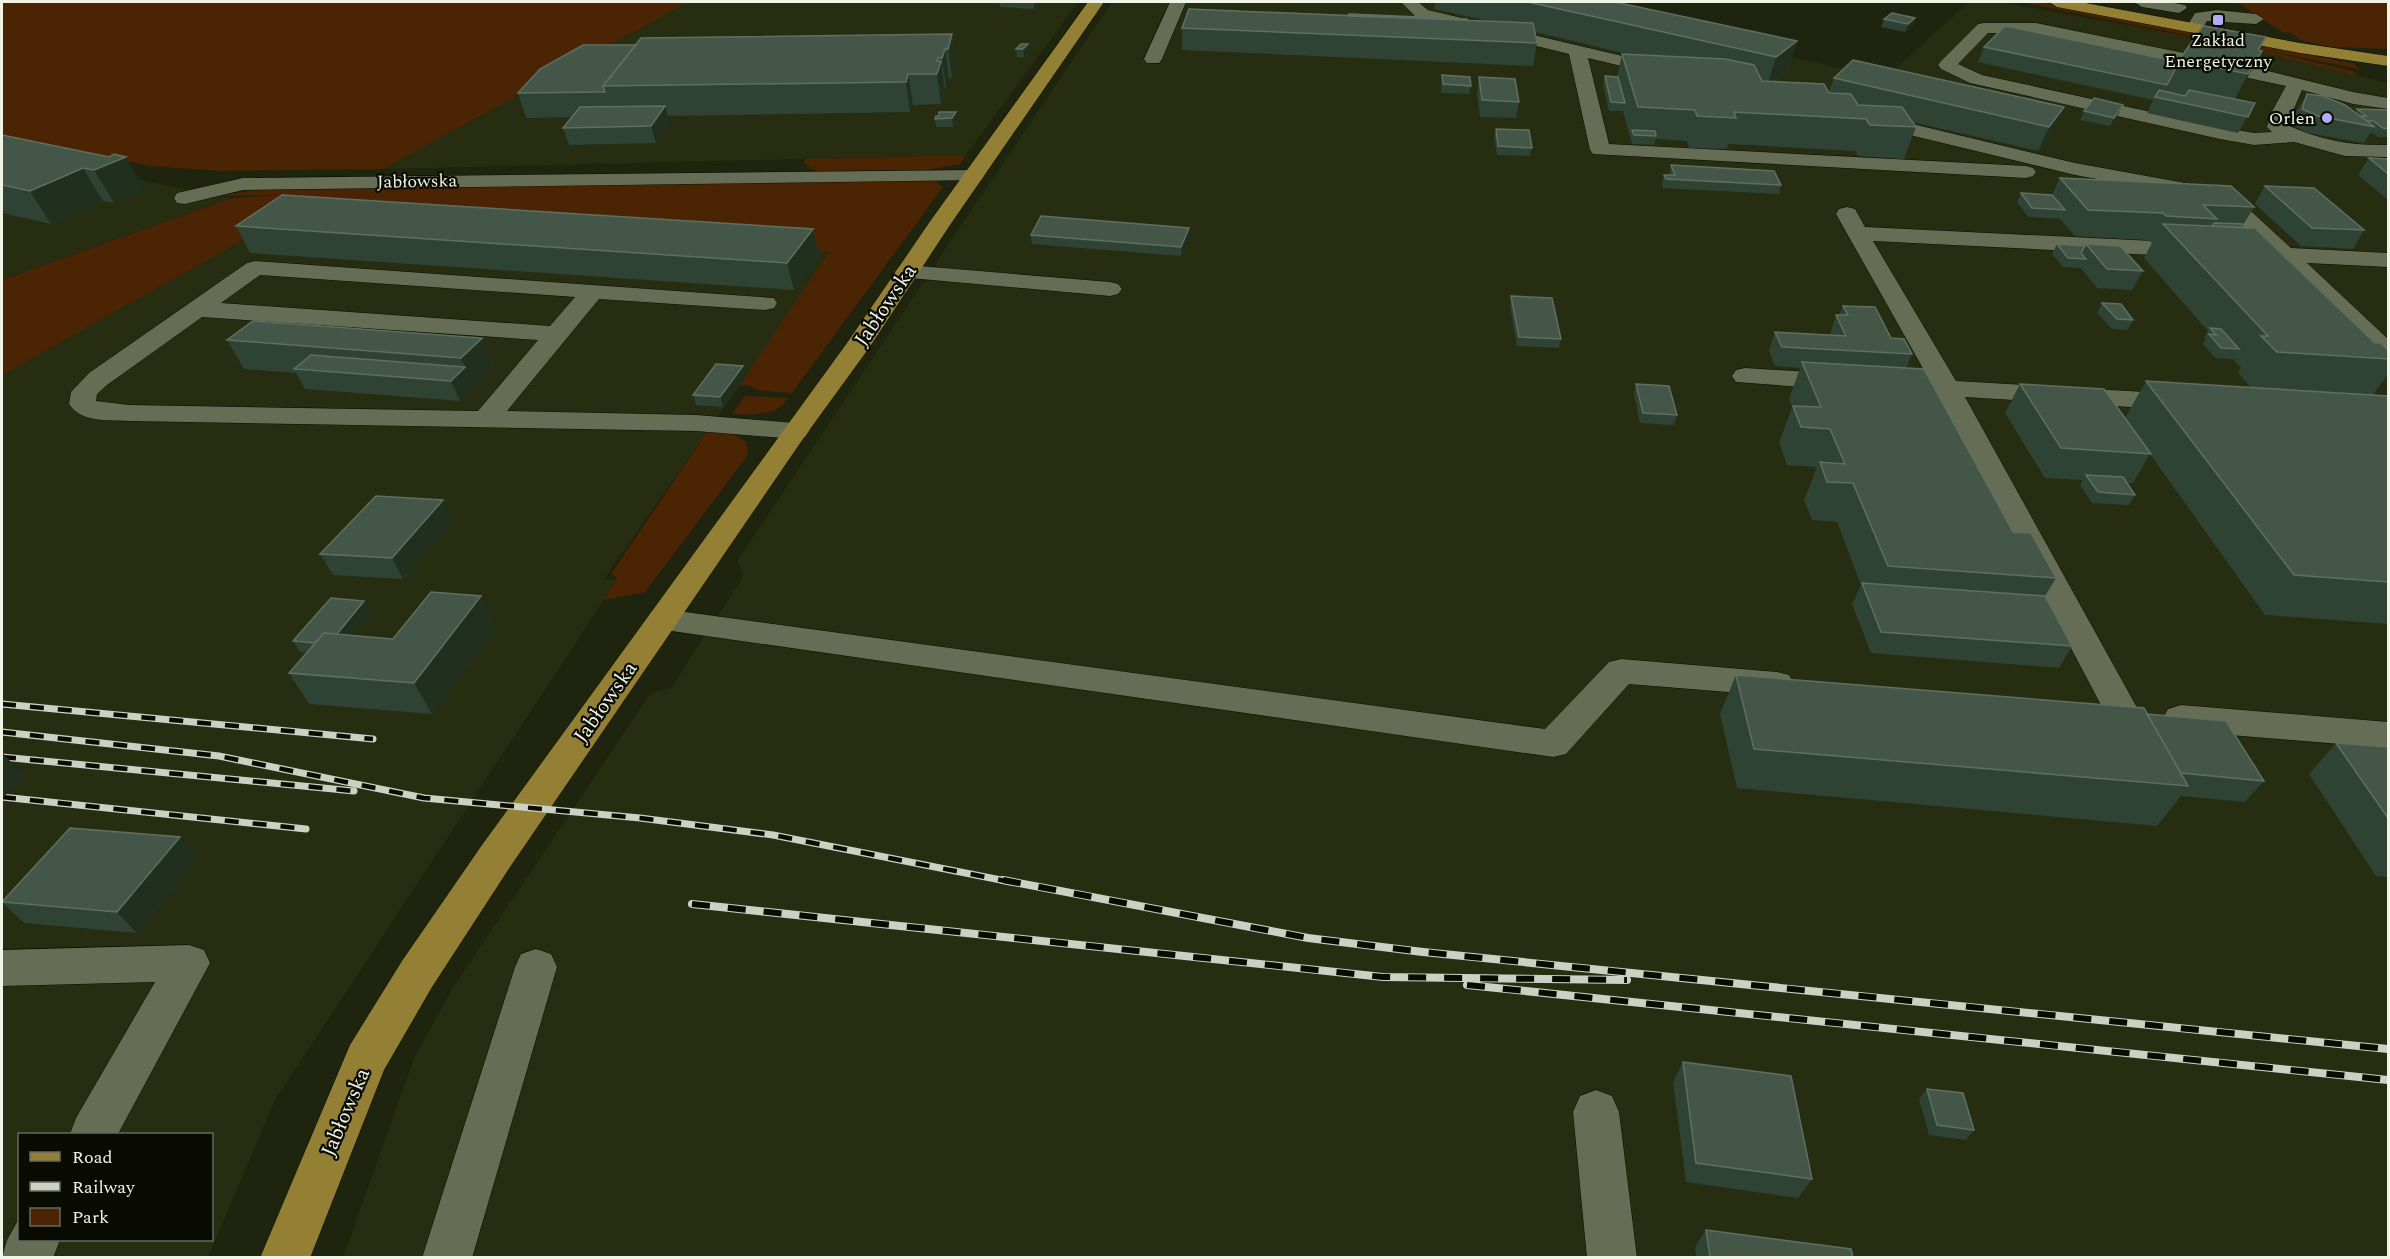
<svg xmlns="http://www.w3.org/2000/svg" width="2390" height="1259" font-family="Spectral,serif">
	<rect width="100%" height="100%" fill="#1f240f"/>
	<path fill="#262d10" fill-rule="evenodd" d="M687 2H1078L966 155 383 169Z
		M1112 2H1542L1885 78 1969 2H2000L2261 52 2388 83V1257L343 1258 414 1058 454 986 651 693 671 688 743 577 738 560 923 283 936 279 942 270 935 264Z
		M2 152 220 196 232 198 2 280Z
		M284 217 829 252 801 298 604 579 617 580 275 1100 208 1257H2V375ZM20 1134H212V1240H20Z"/>
	<path fill="#4b2404" d="M2 2H688L383 169 221 171 150 166 21 139 2 140Z
		M2002 2 2266 51 2357 72 2354 75 2261 52Z
		M2021 2H2039L2355 64 2359 69Z
		M2237 2H2388V49L2331 47 2301 40 2291 33 2282 32Z
		M966 155 960 164 927 170 818 171 811 169 804 162 806 159Z
		M920 179 934 181 943 187 792 393 756 390 751 386 740 385 829 252 284 217 2 375V280L232 198 290 195 220 196 265 188Z
		M745 396 787 398C781 416 748 415 732 414Z
		M709 429 728 431 746 442 748 455 645 592 604 600 617 578 611 574Z"/>
	<g fill="none" stroke-linecap="round" stroke-linejoin="round">
		<g stroke="#090d00" stroke-width="1">
			<path id="minor" d="M1170 2H1186L1162 59 1159 63H1147L1144 59Z
				M1401 2H1418L1428 10 1669 67 1672 71 1669 75 1663 76 1588 58 1609 144 2026 166 2033 168 2036 172 2033 176 2026 178 1593 154 1590 150 1569 54 1416 17Z
				M2134 2H2169L2185 5 2187 8 2179 13 2142 7Z
				M2217 10 2256 14 2264 19 2256 24 2207 21 2200 32 2194 33 2186 28 2195 13Z
				M1984 23H2036L2248 66 2353 92 2388 98V109L2353 104 2302 90 2287 125C2320 140 2352 146 2388 145V157L2345 156 2294 142 2254 145 2220 139 1970 83 1941 69 1938 65 1941 61 1978 24ZM1988 33H2036L2286 86 2270 115 2267 127 2272 132 2254 133 2220 127 1982 75 1958 64Z
				M1871 114 2075 163 2229 191 2291 248 2388 253V267L2307 263 2388 339V360L2379 357 2279 261 2267 259 2264 254 2267 250 2215 200 2075 175 1864 124 1861 120 1864 116Z
				M974 170 981 172 984 176 981 180 243 190 185 204 177 203 174 198 177 193 243 178Z
				M1847 207 1855 209 1865 227 2194 243 2202 245 2205 250 2202 255 2194 257 1873 241 1956 381 2180 394 2189 396 2193 402 2189 408 2180 410 1965 397 2140 713 2134 722 2122 726 2110 722 1938 396 1882 391 1878 385 1882 379 1891 377 1929 379 1836 214 1839 209Z
				M255 261 774 298 777 303 774 308 765 310 599 299 507 411 696 415 795 423 805 425 809 431 805 437 795 439 696 431 129 421C109 420 81 423 69 404L71 392 89 373 247 263ZM260 275 575 297 550 326 221 303ZM202 317 538 340 478 411 129 405 96 401 97 394 107 385Z
				M907 265 1110 282 1118 284 1122 289 1118 294 1110 296 899 277 895 272 899 267Z
				M1745 368 1842 374 1851 376 1855 382 1851 388 1842 390 1736 382 1732 376 1736 370Z
				M663 609 1545 729 1609 662 1621 659 1777 672 1789 675 1794 684 1789 693 1777 696 1629 684 1566 754 1553 757 651 628 647 620 651 612Z
				M2181 705 2388 722V748L2181 731 2168 727 2163 718 2168 709Z
				M189 945 204 950 210 963 118 1134H70L76 1118 155 982 2 986V950Z
				M536 949 551 954 557 967 472 1258H422L515 967 521 954Z
				M1596 1090 1612 1096 1619 1112 1637 1258H1587L1573 1112 1580 1096Z
				M17 1222H20V1240H60L53 1258H2L7 1240Z"/>
		</g>
		<g stroke="#090d00" stroke-width="1">
			<path id="major" d="M1088 2H1104L950 225 869 348 805 436 510 867 432 987 384 1070 310 1258H260L350 1045 402 961 482 845 847 343 931 220Z
				M2049 2H2080L2300 43 2388 56V66L2300 53 2057 7Z"/>
		</g>
		<use href="#minor" fill="#666d55" fill-rule="evenodd"/>
		<use href="#major" fill="#948035" fill-rule="evenodd"/>
		<g stroke="#cdd1c3" stroke-width="7">
			<path id="rail-far1" d="M2 704 373 739
				M2 732 219 756 424 798 640 818 773 835 1011 882
				M2 757 354 791
				M2 797 306 829"/>
		</g>
		<g stroke="#cdd1c3" stroke-width="8">
			<path id="rail" d="M1003 880 1308 938 1423 952 2388 1049
				M692 904 1383 977 1627 980
				M1467 985 2388 1080"/>
		</g>
		<use href="#rail-far1" stroke="#0a0c04" stroke-width="4.5" stroke-dasharray="14" stroke-linecap="butt"/>
		<use href="#rail" stroke="#0a0c04" stroke-width="6" stroke-dasharray="18" stroke-linecap="butt"/>
	</g>
	<path fill="#2f4335" d="M999 2H1040L1034 9 1000 7Z
		M1435 2H1615L1797 41 1788 70 1774 82 1829 92 1834 78 2064 107 2053 131 2038 151 1912 122 1916 127 1904 159 1858 156 1855 151 1728 144 1727 149 1689 148 1687 141 1656 139 1654 145 1632 144 1623 111H1609L1603 84 1605 76 1617 77 1622 54H1627L1535 32 1537 43 1533 66 1182 50V28L1467 20 1488 21 1434 9Z
		M1915 18 1913 25 1905 32 1881 27 1884 19Z
		M2203 26 2266 37 2259 50 2262 51 2235 99 2255 103 2238 133 2147 113 2153 100 1978 62 1984 47 2179 62Z
		M952 34 956 64 952 78H949L946 88H944L945 91 941 104 913 105 910 112 668 116 670 123 656 143 569 145 563 128 572 117 526 118 518 93 636 45Z
		M1028 44V52L1024 57H1017L1016 49Z
		M1442 75 1471 86 1469 94 1441 93Z
		M1479 77 1519 102 1516 118 1480 117 1477 94Z
		M2307 94 2355 112 2357 109 2388 110V137H2378L2371 132 2364 143 2308 133 2292 125 2297 110Z
		M2084 111 2119 113 2110 126 2080 120Z
		M939 112 957 121 953 127H936L935 119 939 116Z
		M1496 129 1532 148 1530 156 1497 155 1494 137Z
		M2 135 144 190 114 203 103 201 51 224 2 213Z
		M2369 158 2388 159V200L2358 175Z
		M1671 165 1781 185 1779 194 1663 188 1662 184 1664 175H1669Z
		M2060 178 2254 207 2243 225 2375 343 2388 350V374L2373 395 2388 396V624L2265 615 2150 454 2133 483H2127L2135 495 2129 505 2092 503 2080 485 2083 480 2045 478 2005 413 2020 384 2125 418 2146 381 2251 388 2238 372 2241 368 2233 359 2215 358 2203 344 2206 339 2204 338 2208 331 2144 258 2152 243 2148 240 2075 236 2060 219 2028 217 2017 202 2021 193 2052 195Z
		M2265 186 2364 230 2353 249 2301 246 2255 204Z
		M236 226 813 229 819 256 794 290 250 253Z
		M1031 235 1189 237 1181 256 1032 244Z
		M2057 244 2085 246 2086 244 2143 271 2132 290 2097 288 2081 268 2063 267 2052 254Z
		M1511 296 1561 339 1559 348 1517 346 1510 306Z
		M2102 303 2133 320 2128 330 2112 329 2097 313Z
		M1843 306 1891 338 1912 354 1906 368 2013 532 2056 578 2045 596 2072 646 2059 668 1871 653 1852 604 1861 585 1837 522 1812 520 1804 500 1816 470 1815 467 1787 465 1779 443 1792 407 1789 399 1800 368 1775 366 1769 351 1775 332 1830 335 1836 315H1839Z
		M482 338 494 366 460 401 305 389 296 373 244 369 227 340Z
		M745 376 723 407 696 405 693 395Z
		M1636 384 1677 415 1674 425 1640 423 1634 394Z
		M453 521 403 579 333 575 320 554Z
		M481 596 496 627 432 714 309 704 289 673 307 653 300 652 293 641 371 612 351 635 393 639Z
		M1736 675 2147 714 2264 781 2245 802 2181 796 2157 826 1737 788 1720 714Z
		M2336 743 2388 747V877L2376 876 2309 774Z
		M198 858 137 933 24 923 2 902Z
		M1683 1062 1812 1179 1798 1198 1686 1182 1673 1082Z
		M1927 1089 1974 1130 1966 1140 1929 1135 1919 1099Z
		M1706 1230 1853 1257H1696L1695 1247Z"/>
	<path fill="#202f1e" d="M1034 2H1040L1034 9Z
		M1915 18 1913 25 1905 32 1908 24Z
		M952 34 956 64 952 78 948 49Z
		M1797 41 1788 70 1767 87 1776 57Z
		M1028 44V52L1024 57 1023 49Z
		M945 49 949 78 946 88 942 58Z
		M2262 51 2240 91 2226 116 2248 74Z
		M938 58 939 67 941 61 945 91 941 104 937 74V61Z
		M908 74 913 105 910 112 906 82Z
		M2123 105 2119 113 2110 126 2114 118Z
		M665 106 670 123 656 143 651 126Z
		M2064 107 2053 131 2038 151 2049 127Z
		M956 112 957 121 953 127 952 118Z
		M126 157 144 190 114 203 94 170Z
		M83 168 103 201 51 224 30 191Z
		M1189 228V237L1181 256V247Z
		M813 229 819 256 794 290 787 263Z
		M482 338 494 366 474 387 461 358Z
		M743 366 745 376 723 407 720 397Z
		M465 367 474 387 460 401 451 381Z
		M443 500 453 521 403 579 392 558Z
		M481 596 496 627 432 714 414 683Z
		M364 601 371 612 335 655 328 644Z
		M2 752 24 776 2 799Z
		M180 837 198 858 137 933 117 912Z"/>
	<path fill="#445648" stroke="#5f6f61" stroke-width="1.5" d="M1528 2H1615L1797 41 1776 57Z
		M1189 9 1533 23 1537 43 1182 28Z
		M1892 13 1915 18 1908 24 1884 19Z
		M1349 14 1467 19V20L1349 16Z
		M2005 26 2179 62 2167 85 1984 47Z
		M2203 26 2266 37 2258 50 2262 51 2248 74 2179 60Z
		M952 34 948 49H945L942 58H938L937 61H941L937 74H908L906 82 603 86 641 38Z
		M1021 44H1028L1023 49H1016Z
		M583 45H636L603 86 605 92 518 93 540 69Z
		M1622 54 1725 59 1754 65 1762 81 1824 84 1829 93 1851 94 1858 105 1902 107 1916 127 1870 125 1866 119 1734 112 1736 118 1697 116 1695 110 1638 107Z
		M1853 60 2064 107 2049 127 1834 78Z
		M1442 75 1470 77 1471 86 1443 84Z
		M1605 76 1618 77 1625 103 1611 102Z
		M1479 77 1515 79 1519 102 1482 100Z
		M2159 90 2185 96 2189 90 2255 103 2248 117 2155 97Z
		M2307 94 2323 96 2345 105 2375 127 2318 116 2302 109Z
		M2094 98 2123 105 2114 118 2084 111Z
		M665 106 651 126 563 128 580 107Z
		M2357 109 2388 110V129L2383 128 2373 121H2367L2361 116H2366Z
		M939 112H956L952 118 935 119 936 116H939Z
		M1496 129 1529 130 1532 148 1498 146Z
		M1632 130 1655 131 1656 136 1634 135Z
		M2 135 109 157 114 154 126 157 94 170 83 168 30 191 2 185Z
		M2369 158 2388 159V174Z
		M1671 165 1774 171 1781 185 1666 179 1664 175H1675Z
		M2060 178 2231 186 2254 207 2203 205 2217 219 2166 216 2163 213 2088 210Z
		M2265 186 2314 188 2364 230 2312 228Z
		M2021 193 2052 195 2065 210 2032 208Z
		M282 195 813 229 787 263 236 226Z
		M1041 216 1189 228 1181 247 1031 235Z
		M2214 223 2243 224 2246 228 2212 226Z
		M2163 224 2255 228 2375 343H2381L2388 350V359L2277 352 2261 336H2268Z
		M2057 244 2085 246 2081 253 2086 259 2068 258Z
		M2086 244 2120 246 2143 271 2107 269Z
		M1511 296 1552 298 1561 339 1519 337Z
		M2102 303 2121 304 2133 320 2117 319Z
		M1843 306 1875 307 1891 338 1904 339 1912 354 1782 347 1775 332 1846 336 1836 315H1848Z
		M253 321 482 338 461 358 227 340Z
		M2210 328 2221 329 2239 349 2221 348 2209 334 2216 335Z
		M311 355 465 367 451 381 294 369Z
		M1802 362 1924 369 2013 532 2031 533 2056 578 1888 566 1853 483 1827 482 1820 462 1845 464 1830 429 1801 427 1793 406 1821 407Z
		M716 364 743 366 720 397 693 395Z
		M2146 381 2388 396V582L2294 575Z
		M1636 384 1669 386 1677 415 1643 413Z
		M2020 384 2104 389 2151 454 2061 448Z
		M2086 475 2123 477 2135 495 2098 492Z
		M376 496 443 500 392 558 320 554Z
		M1862 583 2045 596 2072 646 1881 632Z
		M431 592 481 596 414 683 289 673 324 633 393 639Z
		M331 598 364 601 337 634 324 633 315 643 293 641Z
		M1736 675 2144 708 2188 786 1754 749Z
		M2147 714 2226 721 2264 781 2181 773Z
		M2336 743 2388 747V818Z
		M70 828 180 837 117 912 2 902Z
		M1683 1062 1791 1076 1812 1179 1696 1163Z
		M1927 1089 1963 1093 1974 1130 1937 1125Z
		M1706 1230 1851 1249 1853 1257H1710Z"/>
	<g fill="#b3adf9" stroke="#0a0c04" stroke-width="2">
		<rect x="2212" y="14" width="12" height="12" rx="3"/>
		<circle cx="2327" cy="118" r="6"/>
	</g>
	<g text-anchor="middle" stroke-width="4.5" stroke-linejoin="round" paint-order="stroke">
		<g font-size="18" fill="#f0f4e7" stroke="#0a0c04">
			<text x="2218" y="46">Zakład<tspan x="2218" dy="21">Energetyczny</tspan></text>
			<text x="2315" y="124" text-anchor="end">Orlen</text>
		</g>
		<g font-size="18" fill="#f0f4e7" stroke="#0a0c04">
			<text transform="translate(417 181) rotate(-1)" y="6">Jabłowska</text>
		</g>
		<g font-size="21" fill="#f0f4e7" stroke="#0a0c04">
			<text transform="translate(885 305) rotate(-56)" y="7">Jabłowska</text>
			<text transform="translate(605 702) rotate(-55)" y="7">Jabłowska</text>
			<text transform="translate(345 1112) rotate(-67)" y="7">Jabłowska</text>
		</g>
	</g>
	<rect width="2390" height="1259" fill="none" stroke="#f0f4e7" stroke-width="6"/>
	<rect x="18" y="1133" width="195" height="108" fill="#0a0c04" stroke="#66695f" stroke-width="1.5"/>
	<rect x="30" y="1152" width="30" height="9" fill="#948035" stroke="#66695f" stroke-width="1.5"/>
	<text x="72" y="1163" font-size="18" fill="#f0f4e7">Road</text>
	<rect x="30" y="1182" width="30" height="9" fill="#cdd1c3" stroke="#66695f" stroke-width="1.5"/>
	<text x="72" y="1193" font-size="18" fill="#f0f4e7">Railway</text>
	<rect x="30" y="1208" width="30" height="18" fill="#4b2404" stroke="#66695f" stroke-width="1.5"/>
	<text x="72" y="1223" font-size="18" fill="#f0f4e7">Park</text>
</svg>
